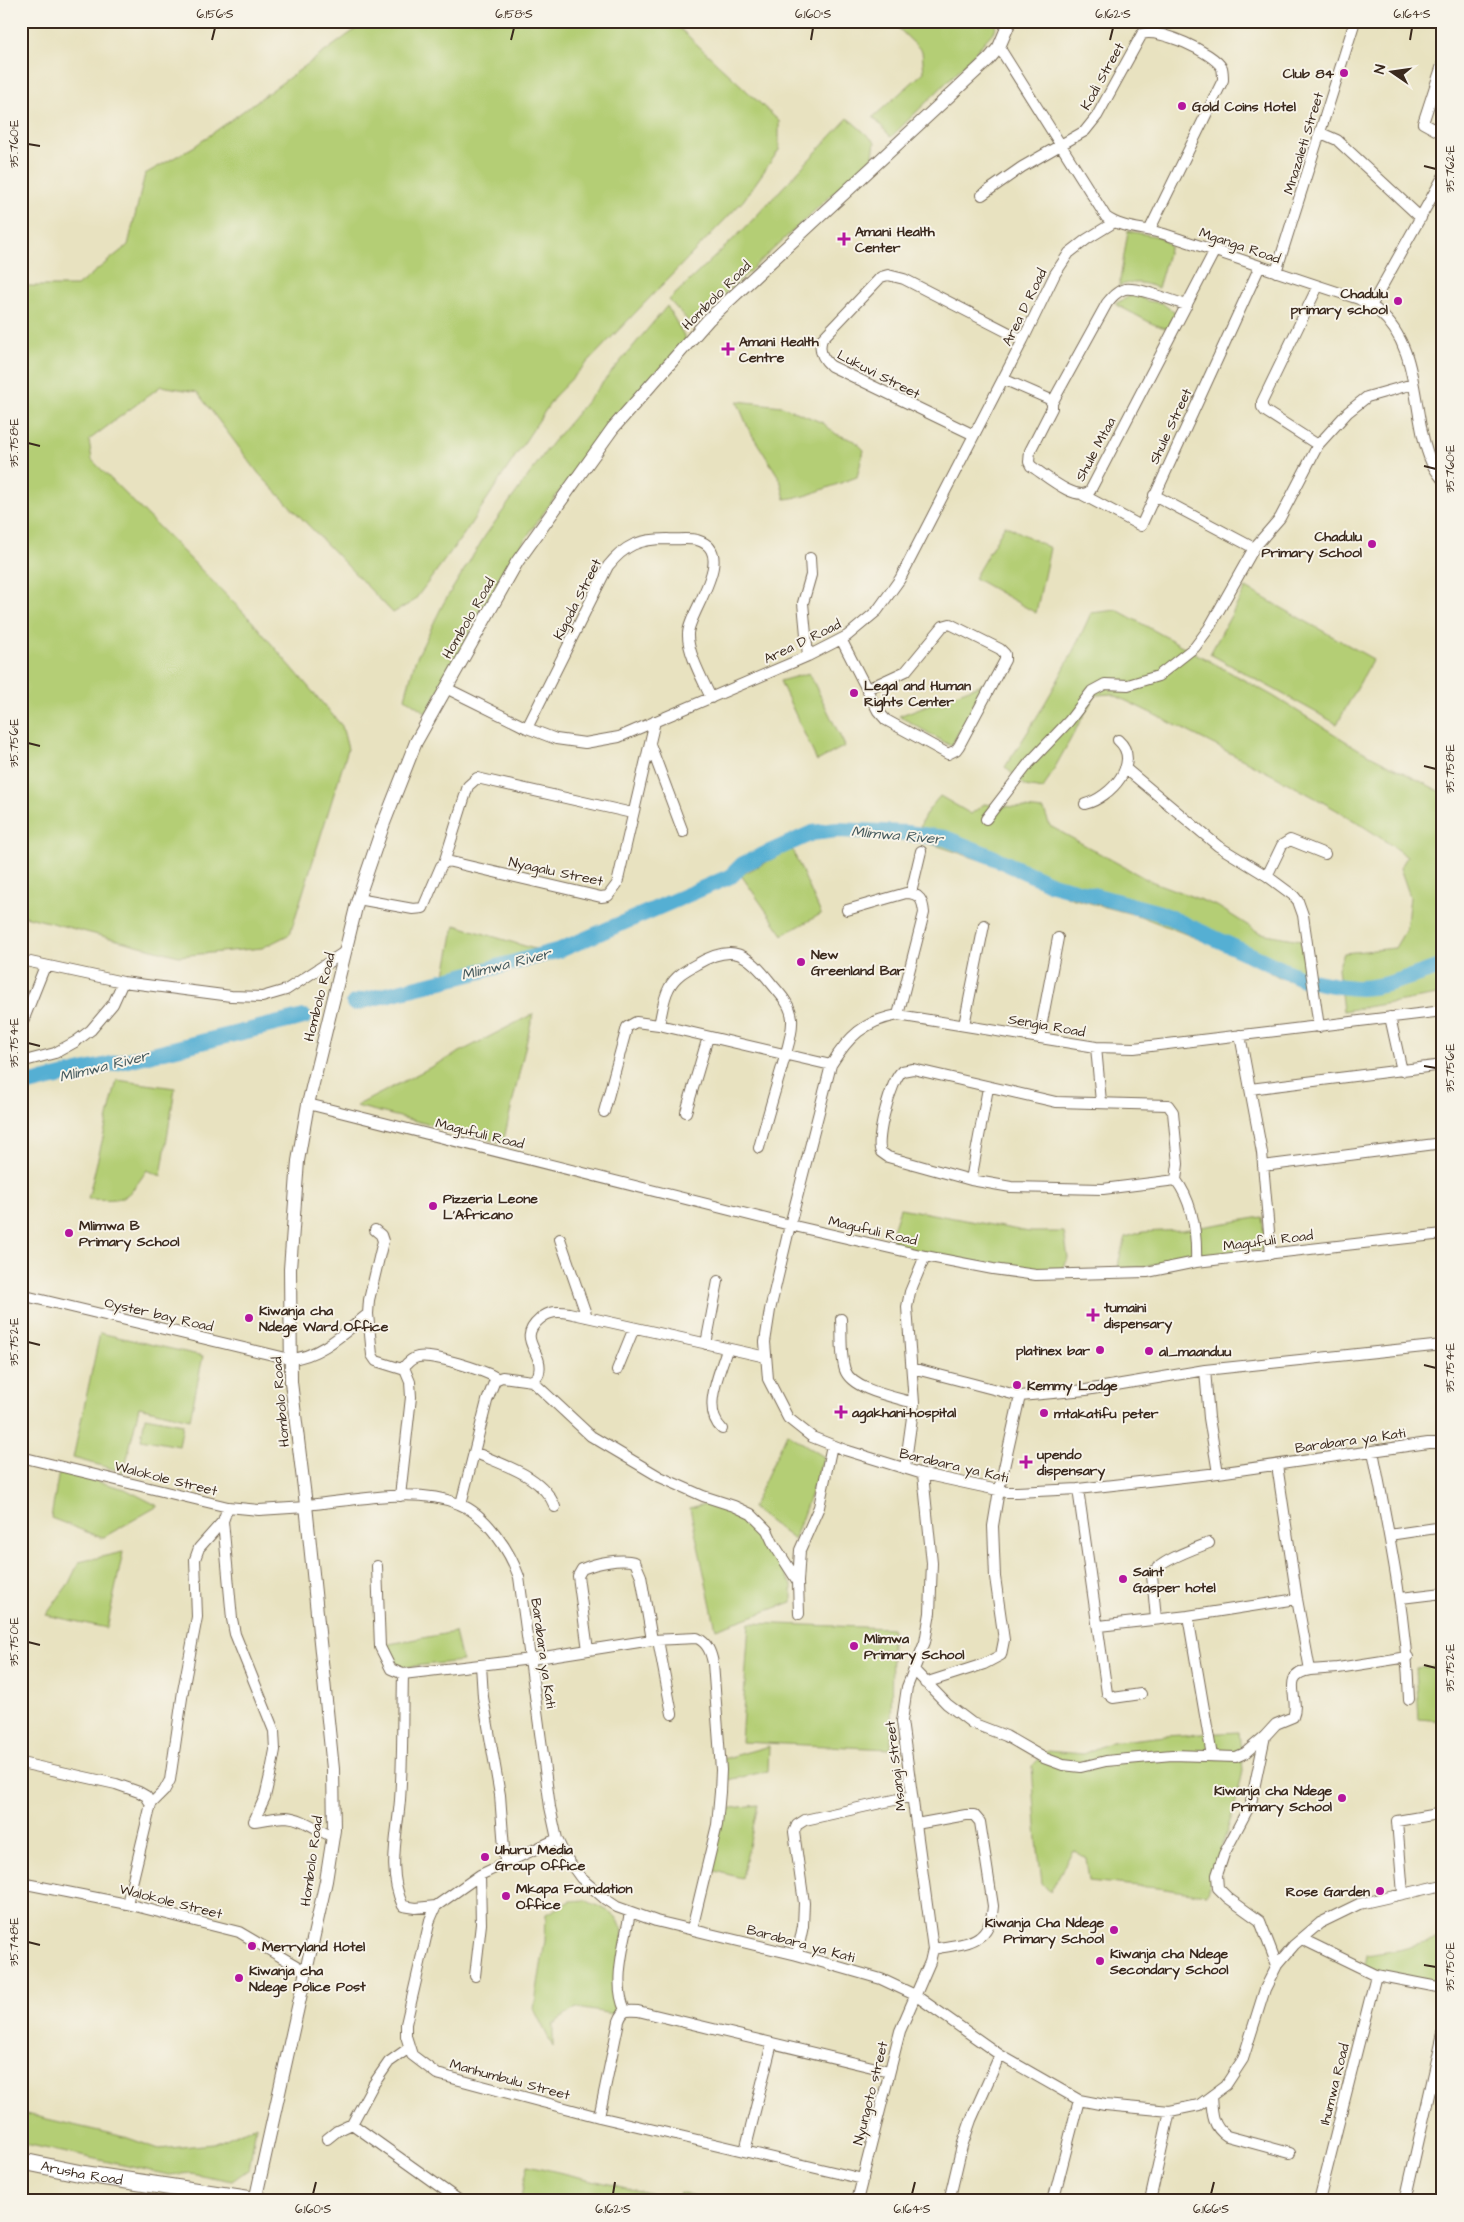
<svg xmlns="http://www.w3.org/2000/svg" width="1464" height="2222" font-family="'Architects Daughter',sans-serif">
	<rect width="100%" height="100%" fill="#f7f3e8"/>
	<filter id="ink" filterUnits="userSpaceOnUse"><feTurbulence type="fractalNoise" baseFrequency=".02" numOctaves="2"/><feDisplacementMap in="SourceGraphic" scale="10" xChannelSelector="R" yChannelSelector="G"/><feConvolveMatrix kernelMatrix="1 2 1 2 8 2 1 2 1" color-interpolation-filters="sRGB"/></filter>
	<filter id="wash" filterUnits="userSpaceOnUse"><feTurbulence type="fractalNoise" baseFrequency=".0096" numOctaves="4" result="noise"/><feDisplacementMap in="SourceGraphic" scale="20" xChannelSelector="R" yChannelSelector="G"/><feGaussianBlur stdDeviation="1.12" result="paint"/><feColorMatrix in="noise" values="0 0 0 0 0 0 0 0 0 0 0 0 0 0 0 0 0 1.4 0 .05"/><feComposite in="paint" operator="in"/></filter>
	<g filter="url(#wash)">
		<rect width="100%" height="100%" fill="#e8e2c0"/>
		<path fill="#b4ce74" stroke="#787c49" d="M359 21H672L779 121V150L743 201 555 396 464 534 414 601 393 613 259 474 197 392 161 386 89 440 92 460 251 620 342 726 348 749 290 934 262 948 179 956 21 915V286H77L128 245 145 174 195 146 356 29Z
			M891 21H997L995 30 961 68 891 137 873 117 924 72 922 51Z
			M848 118 875 142 873 156 692 325 669 300 744 229Z
			M1128 231 1160 237 1170 246 1158 288C1144 282 1132 281 1119 286Z
			M1134 294 1148 301 1162 303 1175 313 1168 329 1153 324 1115 304Z
			M667 306 686 339C637 398 584 456 539 519 496 580 462 648 426 713L405 698 415 661 443 604 485 536 551 444Z
			M737 401 782 406 823 423 836 434 855 441 864 450 857 477 805 496 785 499 780 479 749 430Z
			M1005 525 1050 548 1036 613 974 578Z
			M1246 588 1373 659 1337 724 1210 654Z
			M1117 610 1273 696 1360 750 1443 793V994L1343 1011 1338 968 1344 953 1395 948 1406 929 1410 897 1400 868 1407 857C1362 822 1311 795 1261 769 1211 743 1162 718 1112 694L1095 695 1043 789 1025 786 1005 767C1038 718 1067 667 1091 613Z
			M809 673 845 746 817 761 780 681Z
			M995 679 978 697 951 746 899 716Z
			M940 796 971 814 984 804 1044 810 1050 826 1148 880 1217 906 1260 933 1300 940 1304 959 1301 985 1279 977 1239 955 1140 916 1071 898 1016 872 920 840C917 822 929 809 940 796Z
			M792 849 821 914 783 935 741 875Z
			M455 925 538 950 445 974Z
			M533 1014 503 1143 356 1106Z
			M117 1080 175 1088 161 1176 147 1170C125 1202 126 1200 88 1199Z
			M900 1208 1029 1232H1064L1068 1258 1062 1271C1006 1271 951 1257 896 1246L891 1236Z
			M1262 1217 1266 1249 1118 1270 1119 1260 1126 1237 1143 1232 1183 1230Z
			M100 1333 203 1356 190 1419 139 1407 124 1472 73 1458Z
			M145 1417 183 1424 179 1446 141 1439Z
			M787 1433 824 1457 794 1540 752 1508Z
			M59 1471 125 1489 158 1506 102 1538 51 1518Z
			M708 1503 738 1515 764 1543 792 1585V1602L716 1629 690 1508Z
			M123 1552 107 1628 46 1615 69 1583 79 1562Z
			M749 1623 892 1628 891 1749 741 1742Z
			M455 1632 462 1661 396 1668 384 1645Z
			M1443 1665V1721L1419 1719 1416 1668Z
			M1239 1732 1243 1771 1235 1806 1206 1895 1157 1888 1089 1881 1086 1858 1073 1850 1050 1892 1042 1883 1037 1841 1032 1766 1047 1751 1083 1754 1111 1742 1165 1736Z
			M769 1746 768 1771 724 1781 723 1759Z
			M758 1805 742 1878 711 1870 723 1809Z
			M585 1900C593 1904 611 1911 616 1917 631 1934 618 1993 614 2014L576 2008 553 2024V2047L534 2009 545 1941 546 1914 570 1901Z
			M1443 1938V1983L1376 1971 1364 1966 1366 1955 1399 1950Z
			M21 2113 125 2137 159 2149 214 2144 256 2126 249 2169 232 2181 191 2173 169 2175 21 2143Z
			M528 2165 669 2198 668 2201H520Z
			M680 2192 711 2201H677Z"/>
		<g fill="none" stroke-linecap="round" stroke-linejoin="round">
			<path stroke="#55afd3" stroke-width="16" d="M354 1003 478 972 560 950 731 876 743 864 812 833 837 830 907 833 945 838 988 855 1052 884 1160 913 1303 979C1321 983 1341 988 1360 988 1388 987 1417 974 1443 966
				M21 1086 304 1017"/>
		</g>
	</g>
	<g filter="url(#ink)">
		<g fill="none" stroke-linecap="round" stroke-linejoin="round">
			<g stroke="#786a57" stroke-width="12">
				<path id="minor" d="M999 47 1106 217C1122 229 1145 228 1164 234 1229 255 1293 278 1359 299 1365 303 1373 306 1378 311 1423 349 1410 415 1432 464 1435 470 1439 475 1443 480
					M1443 62 1423 123 1443 134
					M1321 133 1337 140 1421 218
					M982 195 1022 167 1085 131 1097 116 1142 34C1159 28 1213 52 1222 68 1223 72 1223 76 1223 80L1150 229
					M1276 272 1355 21
					M1371 306 1443 177
					M1003 379 1049 399 1052 403V408L1030 451 1029 462 1031 466C1044 474 1076 503 1090 491L1215 250
					M1052 403 1107 303C1112 297 1117 291 1125 289 1140 287 1171 301 1187 305
					M974 435 831 366C822 358 818 350 822 339L881 277 888 275 904 279 1023 340
					M1318 445 1265 411 1262 407V402L1318 286
					M1083 495 1141 526 1260 266
					M1154 495 1254 548
					M841 639 878 711 886 720 948 754 956 750 959 746 1005 660V654L1000 649 950 624 943 626 906 671 867 689
					M808 656 803 603 811 575 810 558
					M446 688 527 728 556 739 585 743 619 737 808 656 847 636 877 611 900 579 1023 340 1055 274 1069 253 1087 239 1113 223
					M527 728 608 566C625 545 639 539 667 539 676 540 688 538 697 540 739 552 688 613 688 634 687 652 704 682 711 698
					M650 744 683 832
					M1125 768 1218 846 1267 876 1294 896 1298 901 1303 915 1319 1027
					M1085 804C1110 798 1143 762 1118 740
					M986 819 1029 763 1069 721 1092 691 1105 684 1128 685 1158 676 1195 647 1209 628 1254 548 1280 518 1318 445 1348 412 1367 397 1413 384
					M444 863 468 786 477 778 632 813
					M1267 876 1282 845 1290 840 1325 854
					M911 893 921 851
					M358 899 413 909 423 908 441 866 447 861 601 897 608 896 617 884 655 721
					M847 910 906 893C920 893 923 901 924 913L898 1015
					M21 960 123 982 231 996 262 997 286 990 346 951
					M1443 1011 1134 1048 1096 1047 898 1015C864 1021 848 1037 831 1065L790 1225 770 1310 765 1342 768 1379 788 1418 812 1437 845 1450 923 1474 1007 1492H1017L1078 1489 1218 1473 1428 1443H1443
					M1390 1017 1402 1071
					M659 1025C662 1013 663 999 669 988 675 976 686 970 697 964 733 943 747 953 771 983 779 993 791 1004 792 1019 793 1034 786 1052 782 1067 774 1094 766 1121 759 1148
					M964 1025 984 925
					M21 1026 45 966
					M1240 1035 1262 1153 1271 1254
					M1039 1038 1058 938
					M1096 1047 1101 1102
					M21 1062 55 1053 75 1042 91 1030 113 1004 123 982
					M1250 1089 1443 1065
					M308 1104 790 1225 925 1256 993 1269 1036 1275 1147 1272 1196 1262 1443 1234
					M604 1112 627 1027 636 1022 659 1025 831 1065
					M686 1112 708 1037
					M1263 1166 1443 1143
					M971 1180 988 1088
					M1176 1180 1178 1164 1173 1112 1168 1105 1056 1102 913 1069 902 1071C891 1080 875 1140 881 1152L888 1157 971 1180 1011 1187 1103 1189 1176 1180C1194 1204 1197 1234 1196 1262
					M375 1230 381 1235 383 1241 369 1300 368 1314 372 1355 376 1361 405 1370 410 1382 411 1397 400 1496
					M560 1239 587 1317
					M21 1295 290 1359C320 1357 345 1332 368 1314
					M841 1319C842 1334 840 1355 845 1370 852 1390 895 1397 914 1403
					M706 1344 718 1281
					M403 1368C407 1363 412 1358 418 1357 434 1354 483 1370 497 1378
					M912 1368 1020 1396 1086 1390 1205 1370 1443 1345
					M617 1370 634 1328
					M1205 1370 1209 1418 1218 1473
					M532 1381 591 1436 660 1477 703 1496 734 1506 751 1514 767 1530 773 1543 798 1582
					M722 1429C701 1409 720 1373 727 1349
					M1373 1451C1389 1534 1406 1615 1409 1699
					M474 1452C502 1465 543 1475 555 1507
					M21 1457 228 1507 259 1510 306 1507
					M1277 1465 1297 1599 1310 1670 1338 1668 1408 1657
					M905 1468 914 1403 907 1307 910 1292 925 1256
					M1078 1489 1107 1693 1113 1698 1141 1694
					M461 1504 487 1401 495 1380 502 1377 532 1381C535 1378 539 1376 539 1372 544 1351 515 1340 540 1319 549 1311 558 1311 569 1313L766 1357
					M306 1505C352 1501 415 1486 459 1504 486 1514 510 1551 519 1577L550 1807 557 1839 565 1856 581 1878 605 1899 617 1907 656 1921 797 1955 881 1979 915 1995 1000 2055 1079 2100 1105 2105 1170 2111 1199 2105 1226 2085 1243 2059 1265 1989 1277 1965 1294 1945 1320 1923 1359 1904 1443 1885
					M228 1507 223 1521 232 1619 235 1634 274 1731 275 1750 271 1771 265 1797 254 1821
					M1389 1535 1443 1527
					M377 1566 380 1647 391 1669 403 1674 531 1659 652 1640 697 1638C708 1643 711 1653 713 1663L721 1770 720 1792 717 1825 692 1929
					M1401 1598 1443 1593
					M799 1614 798 1582 800 1550 819 1507 832 1445
					M1188 1616 1212 1756
					M1156 1619 1152 1575C1156 1562 1196 1548 1209 1543
					M1099 1626 1188 1616 1297 1599
					M658 1640 672 1714
					M588 1650 578 1576 582 1569C596 1563 620 1558 635 1562L641 1576 652 1640
					M481 1665 483 1697 500 1795 505 1862
					M914 1670 947 1704 972 1723 1006 1736 1044 1758 1063 1765 1081 1767 1106 1761 1172 1755 1236 1757 1245 1753 1265 1736
					M403 1674C402 1716 403 1758 400 1800 397 1837 387 1871 403 1906L416 1908 436 1906
					M925 1683 984 1664 1001 1655 1004 1640 995 1577 993 1526 999 1490 1020 1396
					M21 1763 116 1784 139 1792 146 1796 151 1804 127 1904
					M151 1804 164 1791 170 1780 183 1691 197 1617 195 1559 199 1548 223 1521
					M254 1821C265 1820 276 1817 286 1817 303 1818 317 1830 333 1837
					M916 1824 966 1815H974L980 1822 993 1906C990 1945 965 1943 933 1949
					M557 1839 480 1875 436 1906 430 1920 406 2024V2036L412 2055 437 2074 599 2117 863 2179
					M21 1883 127 1904 239 1932 305 1971
					M1403 1894 1397 1821 1443 1813
					M1302 1939 1376 1975 1443 1988
					M797 1955 803 1926 804 1903 794 1832 797 1825 805 1820 912 1796
					M1277 1965 1260 1921 1228 1898 1218 1888 1217 1875 1224 1854 1251 1803 1265 1736 1276 1724 1293 1717C1301 1699 1279 1675 1310 1670
					M475 1976 481 1924 480 1875
					M625 2010C612 1982 625 1943 630 1912
					M1211 2096C1212 2112 1212 2127 1227 2136L1290 2153
					M599 2117 619 2021C623 2010 627 2010 638 2011L889 2071
					M352 2124 460 2201
					M327 2139 337 2131 352 2124 373 2085 389 2062 409 2048
					M745 2151 772 2043
					M857 2201 900 2031 930 1962 933 1949 902 1721 907 1687 925 1642 930 1613 932 1563 923 1474
					M949 2201 962 2146 971 2120 1000 2055
					M1053 2201 1079 2100
					M1150 2201 1170 2111
					M1319 2201 1376 1975
					M1405 2201 1443 2033"/>
			</g>
			<g stroke="#786a57" stroke-width="14">
				<path id="tertiary" d="M255 2201 326 1881 334 1830 333 1769 306 1505 291 1382 290 1269 298 1161 308 1104 358 899 384 823 416 742 517 562 613 428 709 319 989 59 999 47 1010 21"/>
			</g>
			<g stroke="#786a57" stroke-width="18">
				<g id="trunk">
					<path id="s1" d="M21 2161 84 2174 263 2201"/>
				</g>
			</g>
			<use href="#minor" stroke="#fff" stroke-width="10"/>
			<use href="#tertiary" stroke="#fff" stroke-width="12"/>
			<use href="#trunk" stroke="#fff" stroke-width="16"/>
		</g>
	</g>
	<path fill="none" stroke="#3b2a1e" stroke-width="2" d="M212 40 215 28M511 40 514 28M811 40 813 28M1110 40 1113 28M1410 40 1412 28M28 144 40 146M1424 166 1436 169M28 443 40 446M1424 466 1436 469M28 743 40 746M1424 766 1436 769M28 1043 40 1046M1424 1066 1436 1068M28 1342 40 1345M1424 1365 1436 1368M28 1642 40 1645M1424 1665 1436 1668M28 1942 40 1945M1424 1965 1436 1967M313 2194 316 2182M613 2194 615 2182M912 2194 915 2182M1211 2194 1214 2182"/>
	<g fill="#b5179e" stroke="#f7f3e8" stroke-width="2">
		<circle cx="1344" cy="73" r="5"/>
		<circle cx="1182" cy="106" r="5"/>
		<path d="M841.5 231.5h5v5h5v5h-5v5h-5v-5h-5v-5h5z"/>
		<circle cx="1398" cy="301" r="5"/>
		<path d="M725.5 341.5h5v5h5v5h-5v5h-5v-5h-5v-5h5z"/>
		<circle cx="1372" cy="544" r="5"/>
		<circle cx="854" cy="693" r="5"/>
		<circle cx="801" cy="962" r="5"/>
		<circle cx="433" cy="1206" r="5"/>
		<circle cx="69" cy="1233" r="5"/>
		<path d="M1090.5 1307.5h5v5h5v5h-5v5h-5v-5h-5v-5h5z"/>
		<circle cx="249" cy="1318" r="5"/>
		<circle cx="1100" cy="1350" r="5"/>
		<circle cx="1149" cy="1351" r="5"/>
		<circle cx="1017" cy="1385" r="5"/>
		<path d="M838.5 1404.5h5v5h5v5h-5v5h-5v-5h-5v-5h5z"/>
		<circle cx="1044" cy="1413" r="5"/>
		<path d="M1023.5 1454.5h5v5h5v5h-5v5h-5v-5h-5v-5h5z"/>
		<circle cx="1123" cy="1579" r="5"/>
		<circle cx="854" cy="1646" r="5"/>
		<circle cx="1342" cy="1798" r="5"/>
		<circle cx="485" cy="1857" r="5"/>
		<circle cx="1380" cy="1891" r="5"/>
		<circle cx="506" cy="1896" r="5"/>
		<circle cx="1114" cy="1930" r="5"/>
		<circle cx="252" cy="1946" r="5"/>
		<circle cx="1100" cy="1961" r="5"/>
		<circle cx="239" cy="1978" r="5"/>
	</g>
	<g text-anchor="middle" stroke-width="4" stroke-linejoin="round" paint-order="stroke">
		<g font-size="14" font-weight="bold" fill="#3b2a1e" stroke="#f7f3e8" text-anchor="start">
			<text x="1334" y="78" text-anchor="end">Club 84</text>
			<text x="1192" y="111">Gold Coins Hotel</text>
			<text x="855" y="236">Amani Health<tspan x="855" dy="16">Center</tspan></text>
			<text x="1388" y="298" text-anchor="end">Chadulu<tspan x="1388" dy="16">primary school</tspan></text>
			<text x="739" y="346">Amani Health<tspan x="739" dy="16">Centre</tspan></text>
			<text x="1362" y="541" text-anchor="end">Chadulu<tspan x="1362" dy="16">Primary School</tspan></text>
			<text x="864" y="690">Legal and Human<tspan x="864" dy="16">Rights Center</tspan></text>
			<text x="811" y="959">New<tspan x="811" dy="16">Greenland Bar</tspan></text>
			<text x="443" y="1203">Pizzeria Leone<tspan x="443" dy="16">L'Africano</tspan></text>
			<text x="79" y="1230">Mlimwa B<tspan x="79" dy="16">Primary School</tspan></text>
			<text x="1104" y="1312">tumaini<tspan x="1104" dy="16">dispensary</tspan></text>
			<text x="259" y="1315">Kiwanja cha<tspan x="259" dy="16">Ndege Ward Office</tspan></text>
			<text x="1090" y="1355" text-anchor="end">platinex bar</text>
			<text x="1159" y="1356">al_maanduu</text>
			<text x="1027" y="1390">Kemmy Lodge</text>
			<text x="852" y="1417">agakhani-hospital</text>
			<text x="1054" y="1418">mtakatifu peter</text>
			<text x="1037" y="1459">upendo<tspan x="1037" dy="16">dispensary</tspan></text>
			<text x="1133" y="1576">Saint<tspan x="1133" dy="16">Gasper hotel</tspan></text>
			<text x="864" y="1643">Mlimwa<tspan x="864" dy="16">Primary School</tspan></text>
			<text x="1332" y="1795" text-anchor="end">Kiwanja cha Ndege<tspan x="1332" dy="16">Primary School</tspan></text>
			<text x="495" y="1854">Uhuru Media<tspan x="495" dy="16">Group Office</tspan></text>
			<text x="516" y="1893">Mkapa Foundation<tspan x="516" dy="16">Office</tspan></text>
			<text x="1370" y="1896" text-anchor="end">Rose Garden</text>
			<text x="1104" y="1927" text-anchor="end">Kiwanja Cha Ndege<tspan x="1104" dy="16">Primary School</tspan></text>
			<text x="262" y="1951">Merryland Hotel</text>
			<text x="1110" y="1958">Kiwanja cha Ndege<tspan x="1110" dy="16">Secondary School</tspan></text>
			<text x="249" y="1975">Kiwanja cha<tspan x="249" dy="16">Ndege Police Post</tspan></text>
		</g>
		<g font-size="14" fill="#3b2a1e" stroke="#f7f3e8">
			<text transform="translate(1102 76) rotate(-61)" y="5">Kodi Street</text>
			<text transform="translate(1303 143) rotate(-73)" y="5">Mnazaleti Street</text>
			<text transform="translate(1240 245) rotate(19)" y="5">Mganga Road</text>
			<text transform="translate(716 295) rotate(-45)" y="5">Hombolo Road</text>
			<text transform="translate(1024 307) rotate(-64)" y="5">Area D Road</text>
			<text transform="translate(879 374) rotate(27)" y="5">Lukuvi Street</text>
			<text transform="translate(1170 426) rotate(-65)" y="5">Shule Street</text>
			<text transform="translate(1095 449) rotate(-62)" y="5">Shule Mtaa</text>
			<text transform="translate(577 599) rotate(-63)" y="5">Kigoda Street</text>
			<text transform="translate(468 618) rotate(-60)" y="5">Hombolo Road</text>
			<text transform="translate(802 641) rotate(-26)" y="5">Area D Road</text>
			<text transform="translate(556 871) rotate(12)" y="5">Nyagalu Street</text>
			<text transform="translate(319 997) rotate(-76)" y="5">Hombolo Road</text>
			<text transform="translate(1047 1025) rotate(10)" y="5">Sengia Road</text>
			<text transform="translate(480 1133) rotate(14)" y="5">Magufuli Road</text>
			<text transform="translate(873 1230) rotate(13)" y="5">Magufuli Road</text>
			<text transform="translate(1268 1240) rotate(-7)" y="5">Magufuli Road</text>
			<text transform="translate(159 1314) rotate(13)" y="5">Oyster bay Road</text>
			<text transform="translate(280 1402) rotate(-95)" y="5">Hombolo Road</text>
			<text transform="translate(1350 1440) rotate(-8)" y="5">Barabara ya Kati</text>
			<text transform="translate(954 1465) rotate(13)" y="5">Barabara ya Kati</text>
			<text transform="translate(166 1478) rotate(14)" y="5">Walokole Street</text>
			<text transform="translate(544 1653) rotate(82)" y="5">Barabara ya Kati</text>
			<text transform="translate(895 1766) rotate(-97)" y="5">Msangi Street</text>
			<text transform="translate(311 1861) rotate(-82)" y="5">Hombolo Road</text>
			<text transform="translate(171 1901) rotate(14)" y="5">Walokole Street</text>
			<text transform="translate(801 1943) rotate(15)" y="5">Barabara ya Kati</text>
			<text transform="translate(510 2079) rotate(15)" y="5">Manhumbulu Street</text>
			<text transform="translate(1334 2084) rotate(-76)" y="5">Ihumwa Road</text>
			<text transform="translate(870 2093) rotate(-76)" y="5">Nyungoto street</text>
			<text dy="5" stroke="none"><textPath href="#s1" startOffset="62">Arusha Road</textPath></text>
		</g>
		<g font-size="15" font-style="italic" fill="#44595d" stroke="#f7f3e8">
			<text transform="translate(897 835) rotate(5)" y="5">Mlimwa River</text>
			<text transform="translate(506 964) rotate(-14)" y="5">Mlimwa River</text>
			<text transform="translate(104 1066) rotate(-14)" y="5">Mlimwa River</text>
		</g>
	</g>
	<rect width="1464" height="2222" fill="none" stroke="#f7f3e8" stroke-width="55"/>
	<g transform="translate(1392 72) rotate(283)" stroke="#f7f3e8" stroke-width="4" paint-order="stroke">
	<path d="M0-4L9 19L0 12L-9 19Z" fill="#3b2a1e"/>
	<text y="-8" font-size="14" font-weight="bold" text-anchor="middle" fill="#3b2a1e">N</text>
	</g>
	<rect x="28" y="28" width="1408" height="2166" fill="none" stroke="#3b2a1e" stroke-width="2"/>
	<g font-size="12" text-anchor="middle" fill="#3b2a1e">
		<text x="215" y="18">6.156°S</text>
		<text x="514" y="18">6.158°S</text>
		<text x="813" y="18">6.160°S</text>
		<text x="1113" y="18">6.162°S</text>
		<text x="1412" y="18">6.164°S</text>
		<text transform="translate(14 144) rotate(-90)" y="4">35.760°E</text>
		<text transform="translate(1450 169) rotate(-90)" y="4">35.762°E</text>
		<text transform="translate(14 443) rotate(-90)" y="4">35.758°E</text>
		<text transform="translate(1450 469) rotate(-90)" y="4">35.760°E</text>
		<text transform="translate(14 743) rotate(-90)" y="4">35.756°E</text>
		<text transform="translate(1450 769) rotate(-90)" y="4">35.758°E</text>
		<text transform="translate(14 1043) rotate(-90)" y="4">35.754°E</text>
		<text transform="translate(1450 1068) rotate(-90)" y="4">35.756°E</text>
		<text transform="translate(14 1342) rotate(-90)" y="4">35.752°E</text>
		<text transform="translate(1450 1368) rotate(-90)" y="4">35.754°E</text>
		<text transform="translate(14 1642) rotate(-90)" y="4">35.750°E</text>
		<text transform="translate(1450 1668) rotate(-90)" y="4">35.752°E</text>
		<text transform="translate(14 1942) rotate(-90)" y="4">35.748°E</text>
		<text transform="translate(1450 1967) rotate(-90)" y="4">35.750°E</text>
		<text x="313" y="2213">6.160°S</text>
		<text x="613" y="2213">6.162°S</text>
		<text x="912" y="2213">6.164°S</text>
		<text x="1211" y="2213">6.166°S</text>
	</g>
</svg>
